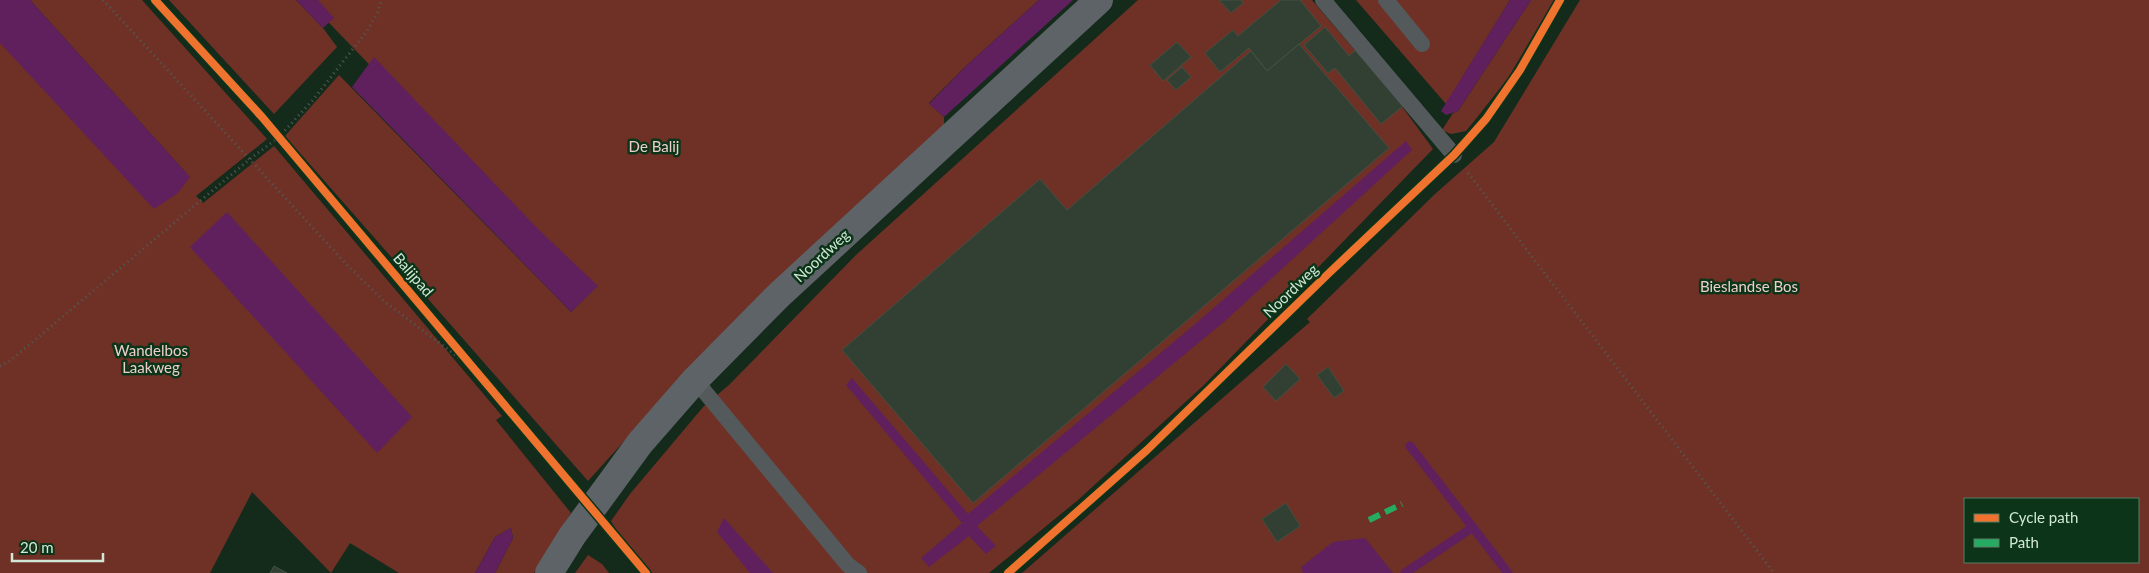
<svg xmlns="http://www.w3.org/2000/svg" width="2149" height="573" font-family="Lato,sans-serif">
	<rect width="100%" height="100%" fill="#142b1c"/>
	<path fill="#6f3126" fill-rule="evenodd" d="M30 0H142L267 139 196 196 203 203 274 146 502 416 496 420 571 513 534 573H495L513 538 511 528 495 537 475 573H399L350 543 331 573 252 492 210 573H0V12L187 174Z
		M169 0H296L323 28 337 47 274 114Z
		M307 0H1039L966 66 929 103 944 117V128L674 386 588 481 285 136 339 75 571 312 590 293Z
		M1138 0H1312L1398 101 1433 149 1204 385 1078 500 989 573H652L623 540 611 521 630 494 704 406 729 385 856 255Z
		M1356 0H1510L1446 104Z
		M1531 0H1554L1508 78 1475 120 1466 131 1451 134 1442 130 1453 113 1458 111Z
		M1580 0H2149V573H1022L1310 322 1307 319 1435 194 1494 142ZM1965 499H2138V562H1965Z
		M588 555 602 564 609 573H575Z"/>
	<path fill="#601f5d" d="M0 0H30L190 177 178 193 154 209 0 43Z
		M296 0H318L334 18 323 28Z
		M1039 0H1073L944 117 929 104 966 66Z
		M1510 0H1531L1458 111 1446 115 1441 111Z
		M374 57 536 227 598 286 571 312 352 87Z
		M1406 141 1412 150 1225 321 977 526 996 546 986 554 969 536 929 567 921 558 962 523 846 385 852 378 968 514 1194 325Z
		M227 212 412 417 377 453 190 247Z
		M724 518 773 573H750L717 532Z
		M511 528 513 538 495 573H475L495 537Z
		M1365 538 1393 573H1303L1301 567 1333 542Z"/>
	<g fill="none" stroke-linecap="round" stroke-linejoin="round">
		<path stroke="#601f5d" stroke-width="9" d="M1410 446 1508 573
			M1405 573 1473 527"/>
	</g>
	<path fill="#314032" stroke="#425042" d="M1219 0H1241L1243 3 1231 13Z
		M1281 0H1300L1321 26 1267 71 1249 48 1220 72 1205 53 1233 30 1238 36Z
		M1325 27 1349 56 1357 49 1403 106 1381 124 1335 68 1328 73 1304 45Z
		M1177 42 1191 57 1163 81 1150 65Z
		M1299 44 1389 148 973 503 842 350 1040 179 1067 210 1251 51 1267 71Z
		M1182 67 1191 77 1176 90 1167 80Z
		M1286 364 1300 379 1276 401 1263 387Z
		M1328 367 1344 391 1334 398 1317 375Z
		M1286 503 1300 526 1277 542 1262 519Z
		M274 566 287 573H270Z"/>
	<g fill="none" stroke-linecap="round" stroke-linejoin="round">
		<path stroke="#525b58" stroke-width="3" stroke-dasharray="1 4" stroke-linecap="butt" d="M103 0 347 265 385 302 478 372
			M1468 173 1774 573
			M0 366 10 361 250 159 278 138 313 100 367 31 378 12 381 0"/>
		<path stroke="#54595c" stroke-width="16" d="M1323 0 1454 155
			M1386 0 1422 44
			M695 380 848 565 859 573"/>
		<path stroke="#5e6368" stroke-width="28" d="M549 573 572 536 640 443 695 380 779 295 1099 0"/>
		<path stroke="#26ab63" stroke-width="6" stroke-dasharray="12 6" stroke-linecap="butt" d="M1369 520 1402 504"/>
		<g stroke="#0b3418" stroke-width="11">
			<path id="cycleway" d="M155 0 262 117 646 573
				M1008 573 1147 450 1328 274 1454 155 1486 119 1520 70 1560 0"/>
		</g>
		<use href="#cycleway" stroke="#ef722f" stroke-width="8"/>
	</g>
	<g text-anchor="middle" stroke-width="5" stroke-linejoin="round" paint-order="stroke">
		<g font-size="15" fill="#eccfca" stroke="#0b3418">
			<text x="654" y="152">De Balij</text>
			<text x="1749" y="292">Bieslandse Bos</text>
			<text x="151" y="356">Wandelbos<tspan x="151" dy="17">Laakweg</tspan></text>
		</g>
		<g font-size="15" fill="#d2e8d6" stroke="#0b3418">
			<text transform="translate(822 256) rotate(-43)" y="5">Noordweg</text>
			<text transform="translate(413 275) rotate(49)" y="5">Balijpad</text>
			<text transform="translate(1291 291) rotate(-44)" y="5">Noordweg</text>
		</g>
	</g>
	<rect x="1964" y="498" width="175" height="65" fill="#0b3418" stroke="#5b7c64"/>
	<rect x="1974" y="514" width="25" height="8" fill="#ef722f" stroke="#5b7c64"/>
	<text x="2009" y="523" font-size="15" fill="#d2e8d6">Cycle path</text>
	<rect x="1974" y="539" width="25" height="8" fill="#26ab63" stroke="#5b7c64"/>
	<text x="2009" y="548" font-size="15" fill="#d2e8d6">Path</text>
	<path d="M12 553v8h91v-8" fill="none" stroke="#d2e8d6" stroke-width="2.5"/>
	<text x="20" y="553" font-size="15" fill="#d2e8d6" stroke="#0b3418" stroke-width="4" paint-order="stroke">20 m</text>
</svg>
